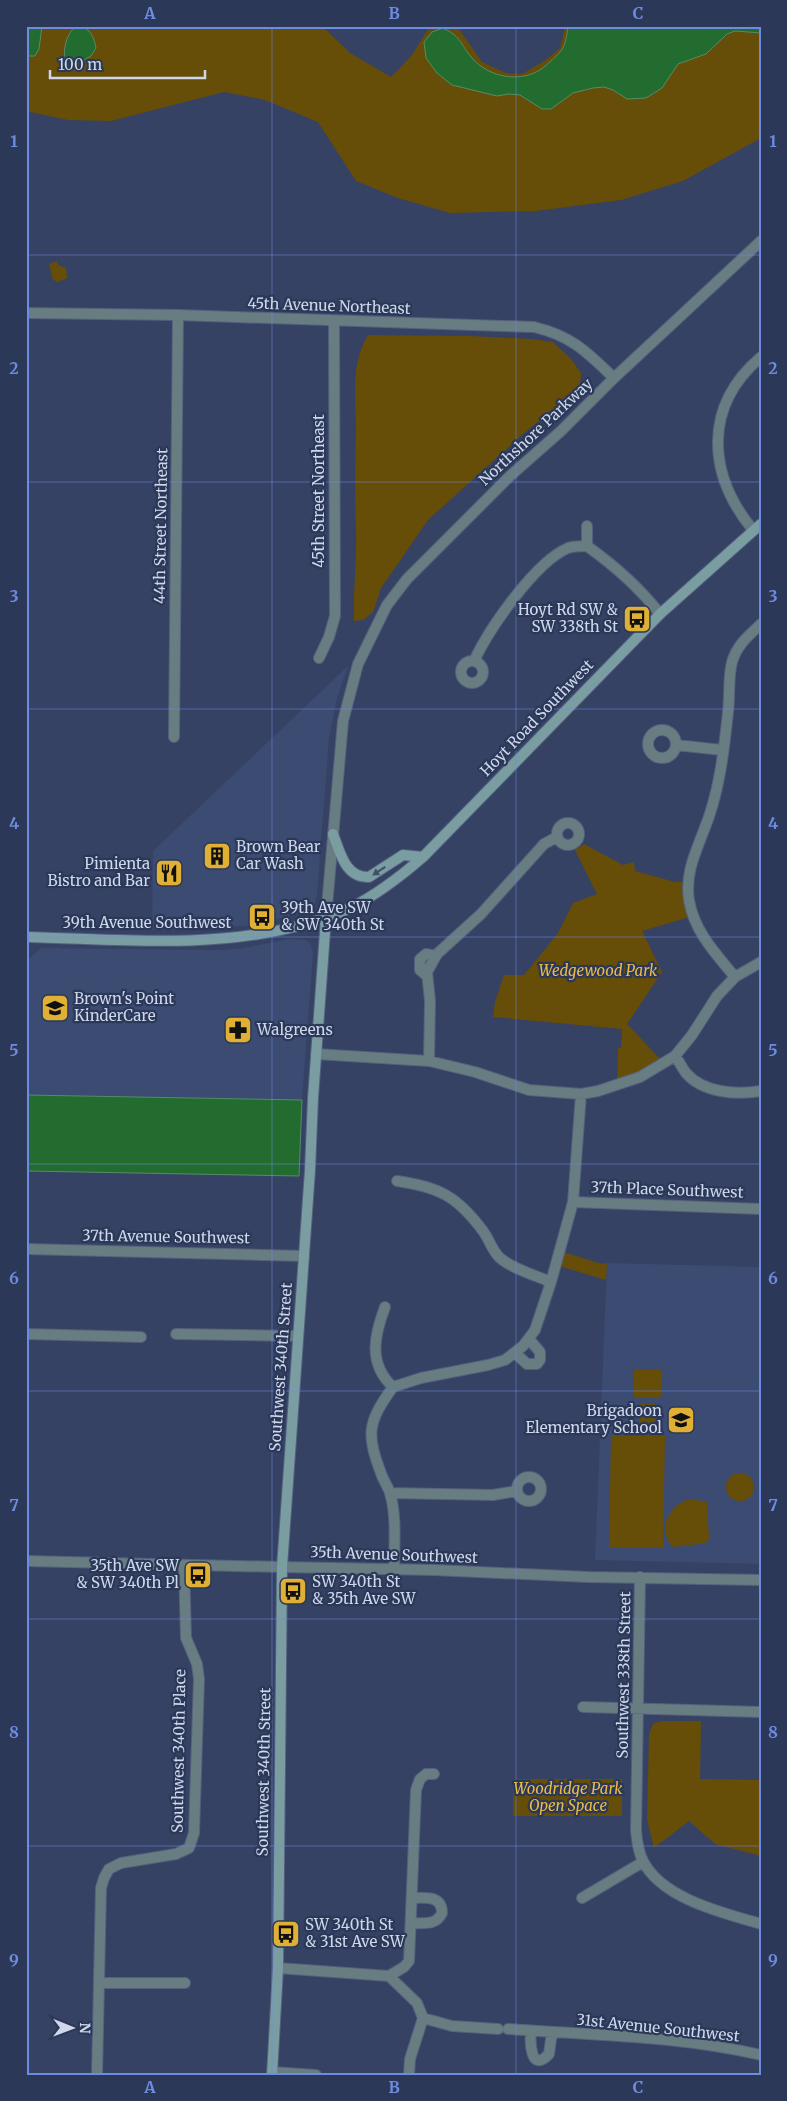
<svg xmlns="http://www.w3.org/2000/svg" width="787" height="2101" font-family="Merriweather,serif">
	<rect width="100%" height="100%" fill="#354263"/>
	<path fill="#3b4b72" d="M348 666 337 698 329 738 317 894 314 907 303 913 254 925 192 930H152L153 851Z
		M288 939 306 940 311 945 313 953 302 1100 26 1095V961L41 948 220 950 244 948Z
		M607 1263 761 1267V1564L595 1560Z"/>
	<path fill="#664d08" d="M26 26H322L350 53 391 77 412 55 430 26H457L482 62 506 73 522 74 546 60 560 48 565 26H761V138L683 181 621 200 536 211 450 213 398 198 356 181 318 122 265 100 224 92 111 121 68 120 26 111Z
		M57 261 58 265 66 268 67 278 58 282 53 280 49 264Z
		M368 335 470 336 531 339 553 342 571 359 581 373 580 387 524 433 428 520 381 588 373 612 363 620 354 621C353 590 357 560 356 530 355 496 355 464 356 431 356 397 350 365 368 335Z
		M584 844 623 865 634 862 635 871 675 882H688L693 916 642 931 662 972 627 1024 664 1063 617 1085 618 1048H621L622 1029 493 1017 495 1002 504 975H524L558 933 573 903 597 894 575 850Z
		M560 1251 602 1264 607 1263 606 1280 556 1265Z
		M634 1370H662L661 1398H634Z
		M639 1404H656V1434H639Z
		M611 1435 665 1436 663 1547H609Z
		M726 1487a14 14 0 1 1 28 0a14 14 0 1 1-28 0Z
		M691 1499 707 1502 709 1539 706 1543 673 1547C656 1529 670 1503 691 1499Z
		M661 1721H701L700 1779 761 1780V1856L715 1844 689 1821 654 1848 647 1820 649 1734 653 1724Z
		M513 1779H622V1816H513Z"/>
	<path fill="#236c30" stroke="#568c68" d="M26 26H42L39 49 35 56H26Z
		M78 26C90 27 94 37 96 48L91 56 71 67H66C62 55 65 31 78 26Z
		M568 26H761V33L735 31 727 34 706 54 678 64 662 88 646 98 627 99 613 90 604 87 593 88 573 93 551 109H542L520 95 509 94 497 96 452 85 437 73 426 58 424 42 432 32 443 28C463 38 459 43 472 58 489 78 523 84 544 67 562 51 565 51 568 26Z
		M26 1095 302 1100 299 1176 26 1171Z"/>
	<g fill="none" stroke-linecap="round" stroke-linejoin="round">
		<g stroke="#54607e" stroke-width="12">
			<path id="minor" d="M587 526V546
				M753 530C707 474 703 406 761 357
				M319 658 329 637 335 616 334 322
				M474 661C489 629 535 562 568 548 574 546 581 546 587 546 615 566 639 587 660 614
				M461 672a11 11 0 1 1 22 0a11 11 0 1 1-22 0Z
				M648 744a14 14 0 1 1 28 0a14 14 0 1 1-28 0Z
				M174 737 178 315
				M676 745 722 750
				M557 834a11 11 0 1 1 22 0a11 11 0 1 1-22 0Z
				M427 976 420 970V959L426 954 436 956
				M735 977C715 953 694 931 689 900 685 874 695 854 704 830 719 794 724 751 728 712 730 696 728 677 732 662 737 645 748 636 761 624
				M316 1054 429 1061 475 1072 529 1090 581 1094 598 1091 640 1077 675 1056 692 1035 717 996 735 977 761 962
				M675 1056C679 1061 682 1068 686 1073 703 1093 737 1095 761 1091
				M429 1061 430 1001 427 972 437 954 481 914 544 844 557 837
				M397 1181C439 1187 457 1196 483 1231 489 1239 492 1250 499 1257 510 1268 537 1276 551 1282
				M573 1202 761 1209
				M26 1249 304 1256
				M385 1307C374 1336 368 1364 393 1387 367 1423 366 1434 382 1476 384 1481 388 1487 390 1493 397 1517 394 1545 394 1570
				M26 1334 141 1337
				M176 1334 298 1336
				M515 1353 527 1364H537L540 1360V1352L529 1339
				M393 1387 421 1378 488 1365 505 1360 523 1346 535 1330 551 1282 573 1202 581 1094
				M517 1489a12 12 0 1 1 24 0a12 12 0 1 1-24 0Z
				M390 1493 493 1495 517 1491
				M282 1567 434 1570 588 1577 761 1580
				M640 1577 636 1831C637 1841 638 1852 643 1861 662 1899 724 1913 761 1924
				M583 1707 761 1712
				M582 1898 643 1862
				M411 1923C423 1923 436 1926 442 1913 442 1895 425 1898 412 1898
				M278 1968 389 1976
				M99 1983H185
				M423 2018 452 2026 498 2029
				M508 2029C592 2035 679 2036 761 2055
				M531 2031C530 2041 530 2074 549 2054L552 2032
				M272 2072 316 2075
				M97 2075 101 1888 104 1878 109 1869 121 1863 176 1854 189 1848 194 1833 199 1679 197 1664 186 1638 184 1565
				M409 2075 410 2059 423 2018 417 2003 389 1976 404 1967 409 1961 416 1790 420 1779 426 1774H434"/>
		</g>
		<g stroke="#54607e" stroke-width="12">
			<path id="tertiary" d="M26 313 178 315 534 327C572 336 587 352 614 378
				M326 918 343 721 358 664 387 605 407 579 510 476 561 431 614 378 761 241
				M26 1561 282 1567"/>
		</g>
		<g stroke="#54607e" stroke-width="12">
			<path id="secondary" d="M333 834C340 852 345 878 369 877L403 855 423 857
				M26 937C117 939 210 949 298 926 316 921 335 916 352 907 378 894 401 876 423 857L660 614 761 524
				M272 2075 278 1968 282 1567 310 1170 313 1098 326 918"/>
		</g>
		<use href="#minor" stroke="#677d81" stroke-width="10"/>
		<use href="#tertiary" stroke="#677d81" stroke-width="10"/>
		<use href="#secondary" stroke="#7a9da2" stroke-width="10"/>
	</g>
	<defs><path id="oneway-solid" d="M-6-.8H1V-3.2L6.5 0L1 3.2V.8H-6Z" transform="scale(1.25)"/></defs>
	<use fill="#3f516a" href="#oneway-solid" transform="translate(379 871) rotate(147)"/>
	<path fill="none" stroke="#6d8ce1" stroke-width="1" stroke-opacity="0.55" d="M272 26V2075M516 26V2075M26 255H761M26 482H761M26 709H761M26 937H761M26 1164H761M26 1391H761M26 1619H761M26 1846H761"/>
	<defs>
		<g id="bus-square" transform="scale(1.4375)"><rect x="-9" y="-9" width="18" height="18" rx="4" fill="#dfb034" stroke="#2b3858"/><path d="M-5-6H5V4H4V6H2V4H-2V6H-4V4H-5ZM-3.5-4V0h7V-4ZM-3.5 1.2v1.5H-2V1.2ZM2 1.2v1.5H3.5V1.2Z" fill="#111"/></g>
		<g id="building-square" transform="scale(1.4375)"><rect x="-9" y="-9" width="18" height="18" rx="4" fill="#dfb034" stroke="#2b3858"/><path d="M-4-6H4V6H1V3H-1V6H-4ZM-2.5-4.3h1.7v1.8h-1.7ZM.8-4.3h1.7v1.8H.8ZM-2.5-1h1.7V.8h-1.7ZM.8-1h1.7V.8H.8Z" fill="#111"/></g>
		<g id="restaurant-square" transform="scale(1.4375)"><rect x="-9" y="-9" width="18" height="18" rx="4" fill="#dfb034" stroke="#2b3858"/><path d="M-5-6h1v4h1v-4h1v4h1v-4h1v5L-1.5 .5V6h-2V.5L-5-1ZM5-6V6H3V1.5H1.5Q1.5-4 5-6Z" fill="#111"/></g>
		<g id="school-square" transform="scale(1.4375)"><rect x="-9" y="-9" width="18" height="18" rx="4" fill="#dfb034" stroke="#2b3858"/><path d="M0-5L7-2L0 1L-7-2ZM-4 1L0 2.5L4 1V4Q0 6-4 4Z" fill="#111"/></g>
		<g id="pharmacy-square" transform="scale(1.4375)"><rect x="-9" y="-9" width="18" height="18" rx="4" fill="#dfb034" stroke="#2b3858"/><path d="M-2-6h4v4h4v4h-4v4h-4v-4h-4v-4h4Z" fill="#111"/></g>
	</defs>
	<g fill-rule="evenodd">
		<use href="#bus-square" x="637" y="619"/>
		<use href="#building-square" x="217" y="856"/>
		<use href="#restaurant-square" x="169" y="873"/>
		<use href="#bus-square" x="262" y="917"/>
		<use href="#school-square" x="55" y="1008"/>
		<use href="#pharmacy-square" x="238" y="1030"/>
		<use href="#school-square" x="681" y="1420"/>
		<use href="#bus-square" x="198" y="1575"/>
		<use href="#bus-square" x="293" y="1591"/>
		<use href="#bus-square" x="286" y="1934"/>
	</g>
	<g text-anchor="middle" stroke-width="4.5" stroke-linejoin="round" paint-order="stroke">
		<g font-size="15" fill="#ced7eb" stroke="#2b3858">
			<text transform="translate(329 306) rotate(2)" y="5">45th Avenue Northeast</text>
			<text transform="translate(536 432) rotate(-43)" y="5">Northshore Parkway</text>
			<text transform="translate(319 491) rotate(-90)" y="5">45th Street Northeast</text>
			<text transform="translate(161 526) rotate(-89)" y="5">44th Street Northeast</text>
			<text transform="translate(537 718) rotate(-46)" y="5">Hoyt Road Southwest</text>
			<text x="147" y="928">39th Avenue Southwest</text>
			<text transform="translate(667 1190) rotate(2)" y="5">37th Place Southwest</text>
			<text transform="translate(166 1237) rotate(1)" y="5">37th Avenue Southwest</text>
			<text transform="translate(281 1367) rotate(-86)" y="5">Southwest 340th Street</text>
			<text transform="translate(394 1555) rotate(2)" y="5">35th Avenue Southwest</text>
			<text transform="translate(624 1675) rotate(-89)" y="5">Southwest 338th Street</text>
			<text transform="translate(179 1751) rotate(-89)" y="5">Southwest 340th Place</text>
			<text transform="translate(264 1772) rotate(-89)" y="5">Southwest 340th Street</text>
			<text transform="translate(658 2028) rotate(6)" y="5">31st Avenue Southwest</text>
		</g>
		<g font-size="15" fill="#ced7eb" stroke="#2b3858" text-anchor="start">
			<text x="618" y="615" text-anchor="end">Hoyt Rd SW &amp;<tspan x="618" dy="17">SW 338th St</tspan></text>
			<text x="236" y="852">Brown Bear<tspan x="236" dy="17">Car Wash</tspan></text>
			<text x="150" y="869" text-anchor="end">Pimienta<tspan x="150" dy="17">Bistro and Bar</tspan></text>
			<text x="281" y="913">39th Ave SW<tspan x="281" dy="17">&amp; SW 340th St</tspan></text>
			<text x="74" y="1004">Brown's Point<tspan x="74" dy="17">KinderCare</tspan></text>
			<text x="257" y="1035">Walgreens</text>
			<text x="662" y="1416" text-anchor="end">Brigadoon<tspan x="662" dy="17">Elementary School</tspan></text>
			<text x="179" y="1571" text-anchor="end">35th Ave SW<tspan x="179" dy="17">&amp; SW 340th Pl</tspan></text>
			<text x="312" y="1587">SW 340th St<tspan x="312" dy="17">&amp; 35th Ave SW</tspan></text>
			<text x="305" y="1930">SW 340th St<tspan x="305" dy="17">&amp; 31st Ave SW</tspan></text>
		</g>
		<g font-size="15" font-style="italic" fill="#ebbc47" stroke="#2b3858">
			<text x="598" y="976">Wedgewood Park</text>
			<text x="568" y="1794">Woodridge Park<tspan x="568" dy="17">Open Space</tspan></text>
		</g>
	</g>
	<rect width="787" height="2101" fill="none" stroke="#2b3858" stroke-width="55"/>
	<g transform="translate(72 2028) rotate(91)" stroke="#2b3858" stroke-width="4" paint-order="stroke">
	<path d="M0-4L9 19L0 12L-9 19Z" fill="#ced7eb"/>
	<text y="-8" font-size="14" font-weight="bold" text-anchor="middle" fill="#ced7eb">N</text>
	</g>
	<path d="M50 70v8h155v-8" fill="none" stroke="#ced7eb" stroke-width="2.5"/>
	<text x="58" y="70" font-size="15" fill="#ced7eb" stroke="#2b3858" stroke-width="4" paint-order="stroke">100 m</text>
	<rect x="28" y="28" width="732" height="2046" fill="none" stroke="#6d8ce1" stroke-width="2"/>
	<g font-size="16" text-anchor="middle" font-weight="bold" fill="#6d8ce1">
		<text x="150" y="19">A</text>
		<text x="394" y="19">B</text>
		<text x="638" y="19">C</text>
		<text x="14" y="147">1</text>
		<text x="773" y="147">1</text>
		<text x="14" y="374">2</text>
		<text x="773" y="374">2</text>
		<text x="14" y="602">3</text>
		<text x="773" y="602">3</text>
		<text x="14" y="829">4</text>
		<text x="773" y="829">4</text>
		<text x="14" y="1056">5</text>
		<text x="773" y="1056">5</text>
		<text x="14" y="1284">6</text>
		<text x="773" y="1284">6</text>
		<text x="14" y="1511">7</text>
		<text x="773" y="1511">7</text>
		<text x="14" y="1738">8</text>
		<text x="773" y="1738">8</text>
		<text x="14" y="1966">9</text>
		<text x="773" y="1966">9</text>
		<text x="150" y="2093">A</text>
		<text x="394" y="2093">B</text>
		<text x="638" y="2093">C</text>
	</g>
</svg>
